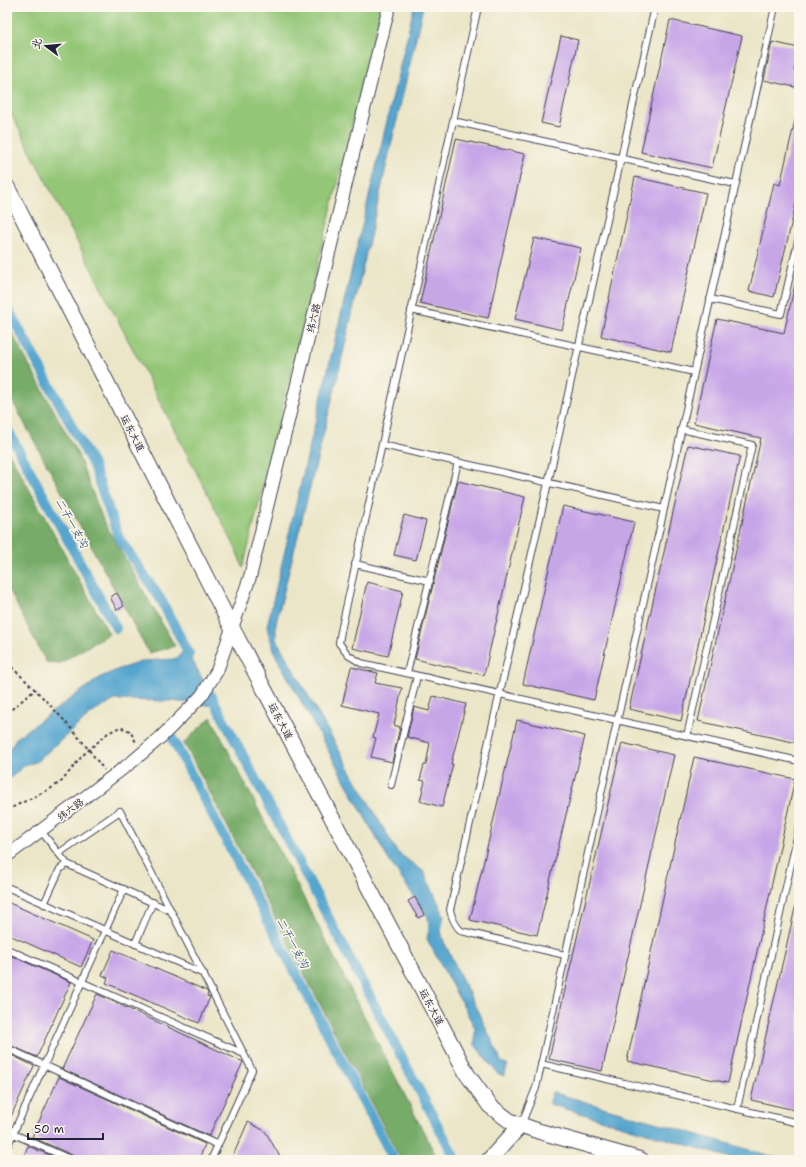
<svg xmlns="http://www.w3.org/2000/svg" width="806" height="1167" font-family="'Shantell Sans','LXGW WenKai TC',sans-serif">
	<rect width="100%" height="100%" fill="#fbf7ec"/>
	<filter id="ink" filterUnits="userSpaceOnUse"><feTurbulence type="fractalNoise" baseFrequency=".025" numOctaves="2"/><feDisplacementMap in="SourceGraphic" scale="8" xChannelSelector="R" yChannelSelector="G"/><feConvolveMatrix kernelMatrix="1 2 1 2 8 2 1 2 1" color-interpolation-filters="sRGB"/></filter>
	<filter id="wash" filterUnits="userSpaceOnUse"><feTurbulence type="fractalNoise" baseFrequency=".012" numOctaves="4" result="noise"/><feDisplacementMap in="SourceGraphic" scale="16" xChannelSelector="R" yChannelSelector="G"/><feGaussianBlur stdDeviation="0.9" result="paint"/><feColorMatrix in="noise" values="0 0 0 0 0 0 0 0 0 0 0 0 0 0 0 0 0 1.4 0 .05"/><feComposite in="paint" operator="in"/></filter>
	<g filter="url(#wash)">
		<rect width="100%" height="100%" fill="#ebe6c8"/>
		<path fill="#93c676" stroke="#5a7458" d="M7 7H381L243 568 235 547 7 106Z"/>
		<path fill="#76ab67" stroke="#4c6651" d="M7 324 78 455 104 522 175 646 149 653 7 391Z
			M7 449 109 634 60 663 46 662 7 586Z
			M211 717 438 1160H401L184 743Z"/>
		<path fill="#54a5cf" stroke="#3b6485" d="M414 7H423L336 384 276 623V639L397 852 424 872 444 915 441 931 444 942 498 1053 501 1062 508 1065 504 1076 497 1073 475 1045V1028L427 939 429 929 428 917 388 859 276 656 269 635 267 626Z
			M183 643 217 706 171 701 115 700 92 713 36 762 25 765 7 781V753L17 737 101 677 119 669 144 661 173 659 179 657 182 652Z
			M552 1092 784 1160H738L549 1104Z"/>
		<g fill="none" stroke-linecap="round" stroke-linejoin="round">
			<path stroke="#54a5cf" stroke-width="10" d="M7 307 93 465 119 538 161 600 189 654
				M7 429 116 628
				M211 695 456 1160
				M171 736 394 1160"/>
		</g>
		<g id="blocks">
			<path fill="#c7a6e8" d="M670 20 742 36 712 168 641 152Z
				M561 36 578 40 559 127 541 123Z
				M772 42 799 48 794 71H799V88L764 80Z
				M796 116H799V191L774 297 749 291 774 183 780 185Z
				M456 139 525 154 488 318 420 303Z
				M635 177 706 193 671 352 601 336Z
				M534 238 581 248 562 330 515 319Z
				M796 280 799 281V736L797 743 698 721 761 438 694 423 717 319 784 333Z
				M688 445 740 456 681 721 629 709Z
				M458 481 525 497 484 675 415 659Z
				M563 506 634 522 594 700 523 684Z
				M404 515 426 521 416 560 394 555Z
				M367 582 403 591 388 656 352 648Z
				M117 593 124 606 117 610 110 597Z
				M351 667 378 673 375 683 402 688 394 725 400 727 392 762 371 757 376 738 373 737 379 714 342 705Z
				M433 696 466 704 451 764H453L442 807 420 801 425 781 420 780 424 765H426L430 743 407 737 414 707 429 711Z
				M517 720 585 736 537 935 470 920Z
				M622 743 674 755 602 1071 549 1059Z
				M694 757 795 779 728 1083 627 1061Z
				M415 897 424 915 418 918 408 901Z
				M7 902 93 940 81 967 7 934Z
				M796 904H799V1111L751 1100Z
				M113 950 207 991 208 993 207 996 210 997 199 1023 106 983 108 978 102 975Z
				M7 954 71 982 37 1057 7 1044Z
				M97 994 243 1062 209 1136 62 1069Z
				M7 1053 34 1066 7 1125Z
				M59 1077 205 1144 199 1160H76L74 1156 32 1137Z
				M248 1122 265 1131 282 1160H231Z
				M28 1146 61 1160H22Z"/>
		</g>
	</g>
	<g filter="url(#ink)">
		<use href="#blocks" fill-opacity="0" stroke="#403f50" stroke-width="1"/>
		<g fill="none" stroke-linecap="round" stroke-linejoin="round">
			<g stroke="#403f50" stroke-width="8">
				<path id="service" d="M478 7 341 631 339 643 348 655 361 663 799 761
					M453 121 735 184
					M710 299 781 314 799 237
					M411 310 694 372
					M681 429 752 445 687 736
					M382 445 664 509
					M355 564 430 581
					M407 673 458 462
					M391 785 417 676
					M41 831 67 864 171 911
					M59 853 120 811 252 1070 211 1160
					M7 887 204 974
					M44 904 60 869 67 864
					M135 944 153 902
					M7 949 244 1054
					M565 955 461 931C455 925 452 919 450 910L548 483 655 7
					M7 1048 218 1145
					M541 1064 799 1123
					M737 1109 799 828
					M521 1125 536 1088 775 7
					M7 1131 72 1160
					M7 1147 124 889
					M597 1160 601 1148"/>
			</g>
			<g stroke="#403f50" stroke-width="14">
				<path id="minor" d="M7 856 133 761 161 737 189 709 202 695 217 671 250 577 389 7"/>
			</g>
			<g stroke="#403f50" stroke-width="17">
				<path id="tertiary" d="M7 187 232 628 467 1074 490 1106 510 1121 538 1131 641 1160
					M489 1160 521 1125"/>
			</g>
			<path stroke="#403f50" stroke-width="2" stroke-dasharray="3 3" stroke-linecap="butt" d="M7 663C43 696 76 731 104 770
				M7 713 36 689
				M7 810 50 789 62 781 83 755 108 733 120 727 130 731 137 744"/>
			<use href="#service" stroke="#fff" stroke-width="6"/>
			<use href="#minor" stroke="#fff" stroke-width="12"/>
			<use href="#tertiary" stroke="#fff" stroke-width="15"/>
		</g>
	</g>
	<g text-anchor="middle" stroke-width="3.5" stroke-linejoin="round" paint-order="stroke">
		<g font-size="10" fill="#22223b" stroke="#fbf7ec">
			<text transform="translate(313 318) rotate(-76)" y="4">纬六路</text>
			<text transform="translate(133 433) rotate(63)" y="4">运东大道</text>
			<text transform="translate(281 721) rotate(62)" y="4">运东大道</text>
			<text transform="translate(70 809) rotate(-37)" y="4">纬六路</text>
			<text transform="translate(432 1007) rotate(62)" y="4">运东大道</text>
		</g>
		<g font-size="11" font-style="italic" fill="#365676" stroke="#fbf7ec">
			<text transform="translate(72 523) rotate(61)" y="4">二干一支沟</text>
			<text transform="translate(293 943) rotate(62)" y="4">二干一支沟</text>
		</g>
	</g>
	<rect width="806" height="1167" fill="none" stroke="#fbf7ec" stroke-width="24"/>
	<g transform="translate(46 46) rotate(286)" stroke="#fbf7ec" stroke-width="3" paint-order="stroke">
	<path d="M0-3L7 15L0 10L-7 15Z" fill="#22223b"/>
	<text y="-6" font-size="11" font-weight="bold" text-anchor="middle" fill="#22223b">北</text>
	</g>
	<path d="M28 1133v6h75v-6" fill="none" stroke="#22223b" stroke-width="2"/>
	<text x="34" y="1133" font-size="12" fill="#22223b" stroke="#fbf7ec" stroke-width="3" paint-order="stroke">50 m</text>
</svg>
